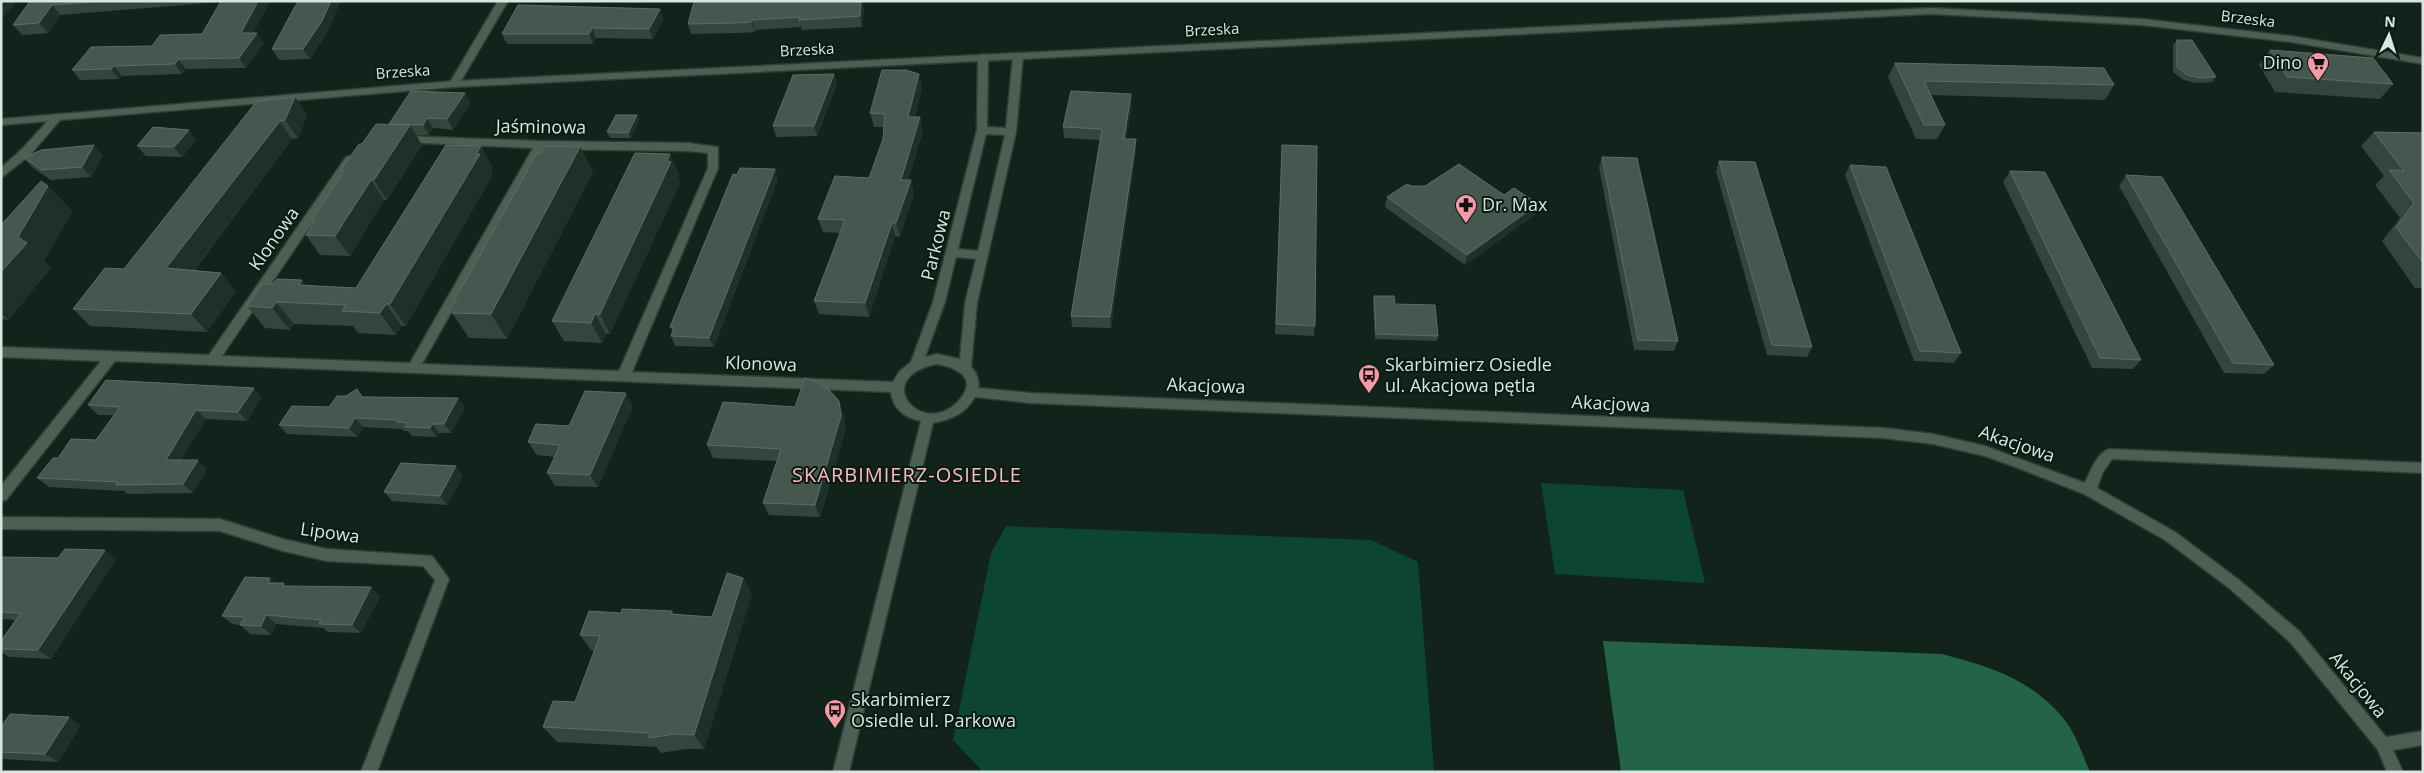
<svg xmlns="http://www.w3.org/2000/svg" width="2424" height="773" font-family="'Open Sans',sans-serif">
	<rect width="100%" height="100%" fill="#11231a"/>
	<path fill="#0d4630" d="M1541 483 1683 490 1705 583 1555 574Z
		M1006 526 1371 540 1418 562 1434 771 983 772 953 740 991 553Z"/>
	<path fill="#236449" d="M1603 641 1942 654C1992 667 2034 680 2067 723 2077 737 2083 756 2090 772H1621Z"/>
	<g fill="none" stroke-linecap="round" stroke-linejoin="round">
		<g stroke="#303c35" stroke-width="3">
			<path id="street" d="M498 1H508L458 86H450L449 84Z
				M1018 53 1023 56 1016 132 977 303 971 367C976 371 980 381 978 388L1031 393 1884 428 1933 434 1985 446 2085 483C2090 472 2097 453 2109 449L2423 463V473L2112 459 2103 472 2097 488 2175 532 2239 580 2300 632 2386 737 2423 731V745L2393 750 2403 772H2387L2378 750 2290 642 2229 588 2165 540 2084 494 2013 466 1985 456 1933 444 1884 438 1031 403 975 397C965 414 952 419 933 423L849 772H833L921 421C905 418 893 409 891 392L115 361 6 500 1 501V486L101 361 1 357V347L209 355 346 157 350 156 355 160 222 356 410 363 533 148 399 142 398 140 403 136 540 141 688 143 718 147V168L632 372 893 382 899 372 911 362 933 302 977 130 978 57 983 54 988 57 987 127 1006 128 1013 56ZM986 134 1005 135 978 251 958 249ZM543 149 688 151 708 153V168L619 371 422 364ZM956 257 976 259 965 303 960 359 937 354 925 357 945 302ZM937 364C954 367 978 376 961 398 925 443 867 378 937 364Z
				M57 114 62 117 61 119 30 155 1 178V168L22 149 53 115Z
				M1 517 220 519 283 539 327 549 432 556 449 579 377 772H361L435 580 423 566 327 561 283 551 220 531 1 529Z"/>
		</g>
		<g stroke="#303c35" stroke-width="3">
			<path id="secondary" d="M1931 8 2142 19 2291 36 2423 58V64L2291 42 2142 25 1931 14 454 87 1 125V119L454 81Z"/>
		</g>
		<use href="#street" fill="#4b5f54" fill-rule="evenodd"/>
		<use href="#secondary" fill="#4b5f54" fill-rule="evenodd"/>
	</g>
	<path fill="#33463d" d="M30 1H270L253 33H257L264 43 246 68 186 69 182 74 122 76 119 79 80 80 72 70 152 46 202 34 220 2 60 15 48 33 22 35 13 25Z
		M864 8 862 27 802 30 801 27 755 30V32L741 33 691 34 688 24Z
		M660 9 663 19 653 39 596 38 593 44H507L502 34Z
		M328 31 310 59 279 60 272 49Z
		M2177 40 2216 77 2212 82 2196 83 2184 80 2173 72V45Z
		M2270 50 2393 84 2380 99 2275 92 2259 65Z
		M1895 63 2114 85 2105 100 1931 95 1945 125 1937 139H1916L1888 77Z
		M834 74 837 84 817 136 776 137 773 126Z
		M922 87 915 117H920L923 131 908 180H911L914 194 900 237 895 236 869 317 819 314 814 301 840 233 823 232 818 219 869 178 883 139 884 127H874L870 113Z
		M465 93 470 103 453 130 433 128 429 135H416L422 145 387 200H384L350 256 320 255 306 235 314 223 312 220 342 174 340 171 362 144 389 125Z
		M295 97 307 115 298 138 292 139 194 271 221 273 236 291 207 332 90 326 73 309 124 269Z
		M1132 105 1126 139 1136 151 1111 328 1072 327 1071 316 1100 140 1064 138 1063 127Z
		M637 115 639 120 631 138H610L607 132Z
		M2374 132 2423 133V288H2415L2382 241 2400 218 2375 185 2384 176 2361 146Z
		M196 140 182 157 146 156 137 146Z
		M1282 145 1315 326 1314 336 1275 334Z
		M481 146 493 169 491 173 492 176 406 326H402L396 335 358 333 353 326 294 324 290 330 265 328 247 306 306 286 356 288Z
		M580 147 593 172 507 339 469 338 452 313 456 307 453 303 541 153Z
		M670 154 679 175 678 178 680 183 610 334H606L602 343 564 341 552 321Z
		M103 155 91 177 51 180 33 168 24 158Z
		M1602 157 1678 341 1674 351 1634 350 1599 167Z
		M1719 161 1812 347 1807 357 1767 355 1716 171Z
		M1850 165 1961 353 1954 363 1914 361 1845 175Z
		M775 169 778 179 714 347 675 346 671 336 673 331 670 327 737 175Z
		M2010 171 2141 360 2133 369 2092 368 2003 182Z
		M2126 175 2274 365 2264 374 2224 373 2119 186Z
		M48 186 72 211 44 261 51 268 8 320 1 319V225Z
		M1411 186 1504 195 1538 204 1536 214 1465 265 1385 207 1387 197Z
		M1374 296 1395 304 1438 336 1437 341 1375 339 1373 301Z
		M262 397 247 421 206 419 181 460 207 469 193 493 127 494 124 491 49 487 37 478 58 458 96 440 114 415H98L88 405Z
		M363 397 458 398 465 407 451 433H439L436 437 412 436 408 431H404L402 429 363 427 357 437 287 434 279 425 329 407Z
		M839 401 843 414 846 429 820 517 769 515 763 503 777 461 713 458 707 445 795 407Z
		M633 406 598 487 555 486 547 473 555 457 537 455 528 442 569 426Z
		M463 476 447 505 392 501 384 492Z
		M1 557 116 559 51 659 9 657 1 652V641L15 620 1 619Z
		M743 578 752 594 704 749H685L661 753 656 747 557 742 543 727 575 702 594 651H592L580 635 621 613 672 611 674 615 712 617Z
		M276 583 287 586 380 596 361 633 328 632 323 628 276 624 271 635 250 634 240 625 232 624 222 616Z
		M81 725 58 762 1 759V727Z"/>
	<path fill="#1e3128" d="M3 1H16L17 2 1 20V4Z
		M258 1H270L248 43 241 33Z
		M331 1H341L328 31 310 59 303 49Z
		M861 1H862L864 8 862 27 860 16Z
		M52 5 60 15 48 33 39 23Z
		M660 9 663 19 653 39 649 29Z
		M752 20 755 30V32L751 22Z
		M592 28 596 38 593 44 589 34Z
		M257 33 264 43 246 68 239 58Z
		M178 59 186 69 182 74 175 64Z
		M114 66 122 76 119 79 111 69Z
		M834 74 837 84 817 136 814 126Z
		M919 74 922 87 912 131 908 117Z
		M465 93 470 103 453 130 447 119Z
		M1131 94 1132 105 1124 150V139Z
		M295 97 307 115 298 138 285 120Z
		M637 115 639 120 631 138 628 133Z
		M920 117 923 131 904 193 901 180Z
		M427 118 433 128 429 135 423 125Z
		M280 121 292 139 182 286 166 268Z
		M410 125 422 145 387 200 374 180Z
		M189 130 196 140 182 157 174 147Z
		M1136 139V151L1111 328 1110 317Z
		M94 145 103 155 91 177 82 167Z
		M481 146 493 169 491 173 492 176 406 326 390 304Z
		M580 147 593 172 507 339 491 314Z
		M670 154 679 175 678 178 680 183 610 334 600 314Z
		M775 169 778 179 714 347 709 338Z
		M371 180 384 200 350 256 335 236Z
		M911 180 914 194 900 237 896 223Z
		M48 186 72 211 44 261 51 268 8 320 1 313V272L18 237Z
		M1538 204 1536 214 1465 265 1467 255Z
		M892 223 895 236 869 317 865 303Z
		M221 273 236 291 207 332 191 314Z
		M302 280 319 303 299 285Z
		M276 302 294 324 290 330 272 308Z
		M386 304 402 326 396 335 380 313Z
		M595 314 606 334 602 343 591 323Z
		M254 388 262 397 247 421 238 412Z
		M626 393 633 406 598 487 590 475Z
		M458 398 465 407 451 433 444 424Z
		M839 401 843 414 846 429 820 517 815 505Z
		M196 410 206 419 176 469 166 460Z
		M355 418 363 427 357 437 349 428Z
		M433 424 439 433 436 437 430 428Z
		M198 460 207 469 193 493 183 484Z
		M456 466 463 476 447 505 440 496Z
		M105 550 116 559 51 659 38 650Z
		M270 578 280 587 268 583Z
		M743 578 752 594 704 749 694 735Z
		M371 587 380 596 361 633 352 625Z
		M266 615 276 624 271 635 261 626Z
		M69 717 81 725 58 762 45 754Z"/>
	<path fill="#45574e" stroke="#5c6d65" d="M30 1H103L52 5 39 23 13 25Z
		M221 1H258L241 33H257L239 58 178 59 175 64 114 66 111 69 72 70 91 47 152 46 160 35 202 34Z
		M298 1H331L322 21 303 49H272Z
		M705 1H861L860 16 799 20 800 17 752 20 751 22 738 23 688 24 694 2Z
		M518 5 660 9 649 29 592 28 589 34H502Z
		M2177 40H2192L2216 77 2200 78 2187 75 2177 67Z
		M2270 50 2373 58 2393 84 2287 77Z
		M1895 63 2104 68 2114 85 1924 81 1945 125H1924Z
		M882 70H906L919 74 908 117H920L901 180H911L896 223H892L865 303 814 301 845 220 818 219 835 176 869 178 883 139 885 114 870 113Z
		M834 74 814 126H773L793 75Z
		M411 91 465 93 447 119 427 118 423 125 389 124Z
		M1071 91 1131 94 1124 139H1136L1110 317 1071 316 1102 129 1063 127Z
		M295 97 285 120 280 121 166 268 221 273 191 314 73 309 105 268 124 269 257 101Z
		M616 115H637L628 133 607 132Z
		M376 124 410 125 374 180H371L335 236 306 235 315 220H312L344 171H340L359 144H362Z
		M153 127 189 130 174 147 137 146Z
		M2374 132 2423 133V263L2396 227 2414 203 2389 170 2404 171Z
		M94 145 82 167 42 170 24 158 41 150Z
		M446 145 481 146 476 154H480L390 304H386L380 313 342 311 346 305 276 302 272 308 247 306 262 284H273L277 279 302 280 299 285 356 288Z
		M1282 145 1317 146 1315 326 1276 324Z
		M545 146 580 147 491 314 452 313 457 304 453 303 537 153H541Z
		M635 153 670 154 667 161 671 162 600 314H595L591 323 552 321Z
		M1602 157 1637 158 1678 341 1638 340Z
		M1719 161 1755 162 1812 347 1772 345Z
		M1459 164 1504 195 1514 188 1538 204 1467 255 1387 197 1407 184 1411 186H1425Z
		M1850 165 1886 167 1961 353 1920 351Z
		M740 168 775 169 709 338 671 336 674 327H670L733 174 737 175Z
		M2010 171 2045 172 2141 360 2100 358Z
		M2126 175 2162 177 2274 365 2233 363Z
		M41 181 48 186 18 237 27 243 1 272V225Z
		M1374 296H1394L1395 304 1435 305 1438 336 1376 334Z
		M805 378 818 382 830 391 839 401 841 416 815 505 763 503 781 449 707 445 723 402 795 407Z
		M106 380 254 388 238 412 196 410 166 460H198L183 484 116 485 118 482 37 478 53 458H58L71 439 96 440 120 407 88 405Z
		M357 389 362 397 458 398 444 424H433L430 428 405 427 408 423 397 422 398 420 355 418 349 428 279 425 292 406 329 407 337 396H346Z
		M585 391 626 393 590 475 547 473 560 445 528 442 536 424 569 426Z
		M401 463 456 466 440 496 384 492Z
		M65 549 105 550 38 650 1 649V641L21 613 1 612V557L58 558Z
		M727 573 743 578 694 735 674 734 649 738 650 733 543 727 553 701 575 702 600 636 580 635 589 611 621 613 622 609 672 611 671 614 712 617Z
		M245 577 270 578 268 583H284L283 586 371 587 352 625 319 624 321 620 266 615 261 626 240 625 245 617 222 616Z
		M10 714 69 717 45 754 1 752V727Z"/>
	<defs>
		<g id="supermarket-pin" transform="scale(1.125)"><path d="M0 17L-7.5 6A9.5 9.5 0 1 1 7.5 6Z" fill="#f49aa5" stroke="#081a11"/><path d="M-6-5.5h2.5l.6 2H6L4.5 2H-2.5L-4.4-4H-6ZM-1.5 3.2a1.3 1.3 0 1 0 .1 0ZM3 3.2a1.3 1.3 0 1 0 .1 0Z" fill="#111"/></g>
		<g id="pharmacy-pin" transform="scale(1.125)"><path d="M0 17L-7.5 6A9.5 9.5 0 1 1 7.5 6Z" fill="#f49aa5" stroke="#081a11"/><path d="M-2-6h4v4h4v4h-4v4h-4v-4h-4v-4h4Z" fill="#111"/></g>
		<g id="bus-pin" transform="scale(1.125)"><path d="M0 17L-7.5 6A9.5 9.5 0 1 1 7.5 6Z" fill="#f49aa5" stroke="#081a11"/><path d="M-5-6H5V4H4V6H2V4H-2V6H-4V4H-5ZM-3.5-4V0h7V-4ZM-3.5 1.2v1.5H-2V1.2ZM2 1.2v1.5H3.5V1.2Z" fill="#111"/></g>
	</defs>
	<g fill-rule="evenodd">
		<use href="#supermarket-pin" x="2318" y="63"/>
		<use href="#pharmacy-pin" x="1466" y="205"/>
		<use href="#bus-pin" x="1369" y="375"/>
		<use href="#bus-pin" x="835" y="710"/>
	</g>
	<g text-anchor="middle" stroke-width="4" stroke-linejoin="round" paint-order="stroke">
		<g font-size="15" fill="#d9e5de" stroke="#081a11">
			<text transform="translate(2248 19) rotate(7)" y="5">Brzeska</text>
			<text transform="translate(1212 30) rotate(-3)" y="5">Brzeska</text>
			<text transform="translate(807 50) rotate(-3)" y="5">Brzeska</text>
			<text transform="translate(403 72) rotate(-4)" y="5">Brzeska</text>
		</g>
		<g font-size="18" fill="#d9e5de" stroke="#081a11" text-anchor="start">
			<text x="2302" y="69" text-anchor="end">Dino</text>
			<text x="1482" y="211">Dr. Max</text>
			<text x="1385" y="371">Skarbimierz Osiedle<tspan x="1385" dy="21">ul. Akacjowa pętla</tspan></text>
			<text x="851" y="706">Skarbimierz<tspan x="851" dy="21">Osiedle ul. Parkowa</tspan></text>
		</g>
		<g font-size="18" fill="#d9e5de" stroke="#081a11">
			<text transform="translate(541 127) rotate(1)" y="6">Jaśminowa</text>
			<text transform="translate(274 239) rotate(-55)" y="6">Klonowa</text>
			<text transform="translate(936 245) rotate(-76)" y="6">Parkowa</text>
			<text transform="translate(761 364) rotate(2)" y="6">Klonowa</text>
			<text transform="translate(1206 386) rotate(2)" y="6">Akacjowa</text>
			<text transform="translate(1611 404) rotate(3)" y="6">Akacjowa</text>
			<text transform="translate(2017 444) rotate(19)" y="6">Akacjowa</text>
			<text transform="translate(330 533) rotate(8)" y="6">Lipowa</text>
			<text transform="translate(2358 685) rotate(51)" y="6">Akacjowa</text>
		</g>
		<g font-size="20" letter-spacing="1" fill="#ffbac1" stroke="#081a11">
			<text x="907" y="482">SKARBIMIERZ-OSIEDLE</text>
		</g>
	</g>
	<rect width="2424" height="773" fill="none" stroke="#d9e5de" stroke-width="5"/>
	<g transform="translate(2389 35) rotate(4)" stroke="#081a11" stroke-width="4" paint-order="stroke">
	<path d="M0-4L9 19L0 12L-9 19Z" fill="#d9e5de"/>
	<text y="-8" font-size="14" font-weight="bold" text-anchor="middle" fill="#d9e5de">N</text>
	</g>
</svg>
